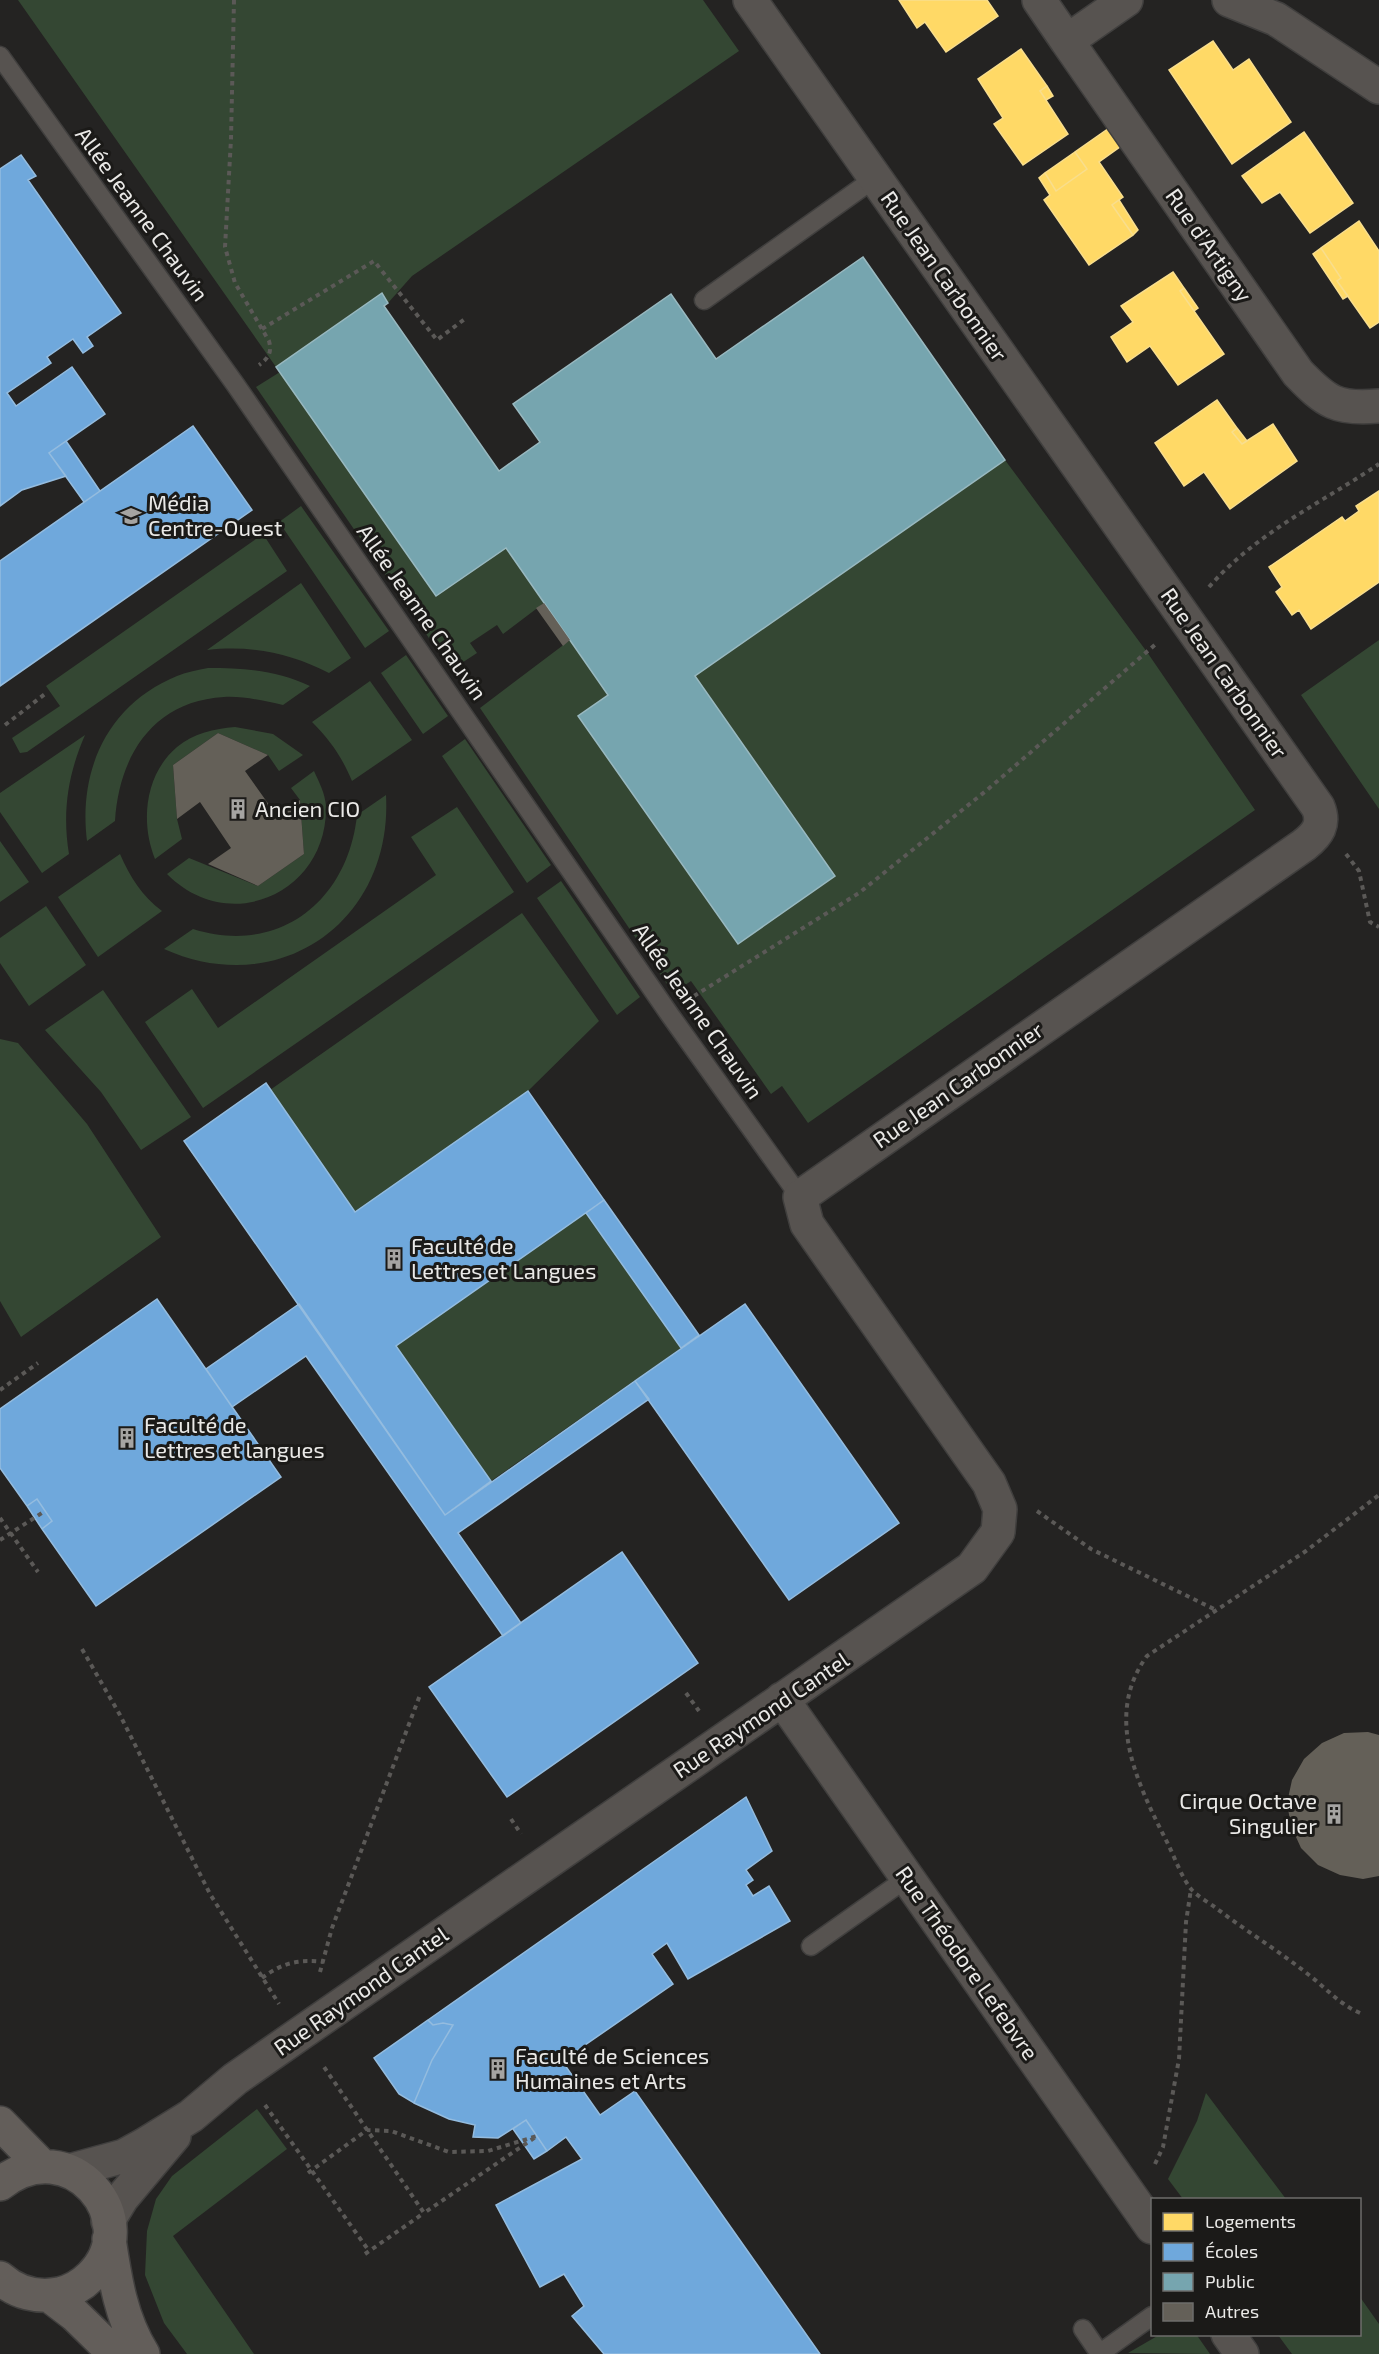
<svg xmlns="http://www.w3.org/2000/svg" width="1379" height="2354" font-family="'Exo 2',sans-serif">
	<rect width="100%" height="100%" fill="#242322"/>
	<path fill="#344733" d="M18 0H703L739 51 412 276 388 303 382 294 276 367Z
		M280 372 436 596 506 548 544 603 503 634 497 625 470 643 477 653 451 670 256 387Z
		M1005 460 1147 652 1255 810 808 1123 782 1086 771 1094 691 981 673 993 480 708 570 640 608 695 578 716 738 944 835 876 695 676Z
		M301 506 389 631 365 648 279 522Z
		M263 534 287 571 27 752 20 753 12 738 60 706 46 686Z
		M301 583 351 658 329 673C290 653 251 645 207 650Z
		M1379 640V809L1301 695Z
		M406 655 448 716 423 734 381 673Z
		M208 668C244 668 277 670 310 686L283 705C264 701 245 696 224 697 153 701 119 756 115 821L87 841C78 770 108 704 177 676 187 672 198 670 208 668Z
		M370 681 412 740 352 781C342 757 330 740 312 722Z
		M235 727 273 734 303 755 279 771 268 755 218 733 173 765 177 819 182 839 155 859C140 822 145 774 177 747 194 733 214 729 235 727Z
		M85 735C68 774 62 812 69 854L42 873 0 812V793Z
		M465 739 551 865 527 883 442 756Z
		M314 771C319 782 325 793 326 806 328 893 229 937 167 874L189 858 258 886 304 854 300 800 291 788Z
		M386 795C393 921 280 1001 164 949L193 929C279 956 348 901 357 815Z
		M457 807 514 892 203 1108 145 1022 192 989 218 1028 436 875 411 837Z
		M0 841 29 882 0 902Z
		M120 854C130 877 142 896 162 911L98 957 58 897Z
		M561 881 640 997 617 1015 537 898Z
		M46 906 86 965 29 1006 0 963V938Z
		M522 913 599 1021 528 1091 355 1212 270 1090Z
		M103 990 191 1117 141 1150 101 1092 45 1030Z
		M0 1039 18 1043 87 1124 161 1237 21 1337 0 1301Z
		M586 1213 681 1348 491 1481 396 1346Z
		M1206 2093 1286 2199H1183L1168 2179 1197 2121Z
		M257 2109 287 2149 173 2236 254 2354H187L164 2323 145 2275 147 2231 156 2199 172 2176Z
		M1360 2297 1379 2324V2354H1292L1278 2335 1360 2334Z
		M1196 2334 1210 2354 1128 2353 1159 2335Z"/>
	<path fill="#ffd966" stroke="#f9de8d" stroke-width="1.5" d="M899 0H987L998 16 946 52 925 22 917 28Z
		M1213 41 1233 70 1249 59 1291 122 1232 164 1169 70Z
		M1021 49 1047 86 1040 91 1068 134 1023 165 994 124 1003 118 978 79Z
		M1047 86 1053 96 1046 100 1040 91Z
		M1112 126 1124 144 1099 162 1123 197 1112 205 1133 235 1089 265 1044 200 1050 195 1039 178 1045 173 1056 191 1087 169 1075 152Z
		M1304 132 1353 203 1310 233 1280 192 1262 203 1242 176Z
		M1075 152 1087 169 1056 191 1045 173Z
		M1119 200 1138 230 1133 235 1112 205Z
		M1359 221 1379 251V322L1370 328 1337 281 1341 278 1321 248Z
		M1321 248 1341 278 1337 281 1348 296 1343 299 1313 254Z
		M1173 272 1184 288 1180 291 1224 354 1178 385 1150 346 1127 362 1111 337 1133 322 1121 306Z
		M1184 288 1198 308 1194 311 1180 291Z
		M1217 400 1237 428 1232 432 1242 444 1273 424 1297 461 1230 509 1204 472 1184 486 1155 443Z
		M1237 428 1247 441 1242 444 1232 432Z
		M1379 491V582L1311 629 1299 610 1292 615 1276 592 1282 587 1269 567 1342 517 1345 521 1359 511 1356 506Z"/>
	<path fill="#6fa8dc" stroke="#94bcdf" stroke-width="1.5" d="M21 155 36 176 28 180 121 313 87 337 93 346 83 353 73 339 47 357 51 363 7 393 16 406 72 367 105 414 49 453 66 476 22 490 0 506V169Z
		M193 426 252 510 0 686V561Z
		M66 441 100 491 84 502 49 453Z
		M266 1083 355 1212 528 1091 604 1200 396 1346 491 1481 445 1515 184 1141Z
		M604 1200 699 1335 681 1348 586 1213Z
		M157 1299 281 1477 96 1606 42 1529 52 1521 37 1499 27 1506 0 1468V1409Z
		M299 1304 445 1515 635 1381 649 1399 458 1533 521 1623 503 1636 306 1356 232 1407 206 1369Z
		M745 1304 899 1523 789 1600 635 1381Z
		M37 1499 52 1521 42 1529 27 1506Z
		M622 1552 698 1663 507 1797 429 1687Z
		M746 1797 772 1851 746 1870 753 1880 746 1885 753 1896 769 1886 790 1921 688 1979 667 1943 652 1954 673 1984 562 2061 600 2115 635 2091 820 2354H604L572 2316 584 2306 564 2274 540 2287 496 2205 582 2159 566 2137 547 2151 526 2120 498 2138 473 2137 475 2125 449 2119 414 2103 432 2060 453 2025 443 2023 433 2025 428 2020Z
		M428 2020 433 2025 443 2023 453 2025 432 2060 414 2103 399 2094 374 2058Z
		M526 2120 547 2151 534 2159 513 2129Z"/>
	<path fill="#76a5af" stroke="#99b9c0" stroke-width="1.5" d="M863 257 1005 460 695 676 835 876 738 944 578 716 608 695 506 548 436 596 276 367 382 293 388 303 384 306 499 471 540 442 513 404 671 294 716 359Z"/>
	<path fill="#646058" d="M544 603 570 640 563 646 536 608Z
		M218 733 268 755 245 771 277 816 300 800 304 854 258 886 208 864 231 848 200 802 177 819 173 765Z
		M1368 1732 1379 1735V1876L1363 1879 1340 1875 1318 1865 1301 1848 1291 1826 1287 1803 1292 1780 1304 1759 1322 1743 1344 1733Z"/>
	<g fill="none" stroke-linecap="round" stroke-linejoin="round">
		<g stroke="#403f3e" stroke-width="21">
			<path id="lane" d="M0 56 235 384 670 1015 800 1197
				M704 300 875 178
				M811 1946 907 1878
				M1083 2329 1100 2354
				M1099 2354 1152 2316"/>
		</g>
		<g stroke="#403f3e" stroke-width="36">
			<path id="street" d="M1039 0 1067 41 1126 0
				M1229 0 1276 19 1379 87
				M1067 41 1298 373C1326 402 1337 410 1379 406
				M782 1699 1152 2227
				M69 2171 124 2156 144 2145 191 2116 235 2079 301 2033 972 1568 998 1532 1000 1509 989 1483 807 1224 800 1197 1304 845C1318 834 1325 824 1318 807L750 0
				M108 2221 122 2198 174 2136
				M1228 2334 1242 2354"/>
		</g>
		<g stroke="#403f3e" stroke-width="36">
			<path id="secondary" d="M0 2123 42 2166
				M0 2184C70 2128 147 2221 91 2276 82 2285 72 2291 59 2294 38 2298 17 2293 0 2278
				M109 2239C115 2279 121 2319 143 2354
				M50 2296 75 2315 115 2354"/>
		</g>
		<path stroke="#5b5957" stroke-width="4" stroke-dasharray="4.5 4.5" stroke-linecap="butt" d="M234 0 231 139 225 247 235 283 269 341C272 352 269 358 259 365
			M262 329 374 261 437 340 466 318
			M1209 587C1256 533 1321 503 1379 464
			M5 725 45 694
			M1346 854 1359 871 1370 922 1379 927
			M694 996 859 893 987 790 1157 643
			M0 1390 38 1363
			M1037 1511 1091 1549 1216 1610
			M0 1518 38 1572
			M0 1540 45 1511
			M82 1649 120 1715 210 1894 279 2004
			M686 1693 699 1711
			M511 1819 521 1834
			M320 1972 332 1928 420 1695
			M262 1978C282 1963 298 1959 323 1962
			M1360 2013C1339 2004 1326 1988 1309 1975 1279 1951 1246 1931 1216 1908 1208 1902 1197 1896 1191 1889 1181 1876 1175 1858 1168 1844 1138 1785 1103 1716 1147 1656L1306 1551 1379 1495
			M265 2105 369 2251
			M1155 2164 1163 2147 1179 2059 1186 1922 1191 1889
			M308 2173 367 2130 391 2131 449 2152 488 2151 537 2136 424 2213 322 2064
			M365 2254 424 2213"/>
		<use href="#lane" stroke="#575350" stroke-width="18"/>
		<use href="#street" stroke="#575350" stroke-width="33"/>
		<use href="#secondary" stroke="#635e5a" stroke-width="33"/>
	</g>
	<defs>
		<g id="university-bare" transform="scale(1.62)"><path d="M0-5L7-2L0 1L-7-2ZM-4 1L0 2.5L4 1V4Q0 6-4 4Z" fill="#a5a4a2" stroke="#1b1a18" stroke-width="2.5" paint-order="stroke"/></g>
		<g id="building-bare" transform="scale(1.62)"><path d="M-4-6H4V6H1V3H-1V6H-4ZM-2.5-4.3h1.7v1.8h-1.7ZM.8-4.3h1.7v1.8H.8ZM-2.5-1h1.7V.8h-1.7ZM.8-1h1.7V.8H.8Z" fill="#a5a4a2" stroke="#1b1a18" stroke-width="2.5" paint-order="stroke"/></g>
	</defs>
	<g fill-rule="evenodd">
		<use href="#university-bare" x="131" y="516"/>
		<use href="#building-bare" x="238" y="809"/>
		<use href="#building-bare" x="394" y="1259"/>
		<use href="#building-bare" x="127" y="1438"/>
		<use href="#building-bare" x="1334" y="1814"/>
		<use href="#building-bare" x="498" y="2069"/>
	</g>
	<g text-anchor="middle" stroke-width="6" stroke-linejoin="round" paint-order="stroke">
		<g font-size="22" fill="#eae9e7" stroke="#1b1a18">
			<text transform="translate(142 214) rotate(54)" y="8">Allée Jeanne Chauvin</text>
			<text transform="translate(1209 245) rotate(55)" y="8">Rue d'Artigny</text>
			<text transform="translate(944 276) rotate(55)" y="8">Rue Jean Carbonnier</text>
			<text transform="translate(422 612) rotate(55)" y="8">Allée Jeanne Chauvin</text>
			<text transform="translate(1224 673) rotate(55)" y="8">Rue Jean Carbonnier</text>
			<text transform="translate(698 1011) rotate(55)" y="8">Allée Jeanne Chauvin</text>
			<text transform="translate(958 1085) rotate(-35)" y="8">Rue Jean Carbonnier</text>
			<text transform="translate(761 1715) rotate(-34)" y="8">Rue Raymond Cantel</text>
			<text transform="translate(967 1963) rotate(55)" y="8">Rue Théodore Lefebvre</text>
			<text transform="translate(361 1991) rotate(-35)" y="8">Rue Raymond Cantel</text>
		</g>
		<g font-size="22" fill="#eae9e7" stroke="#1b1a18" text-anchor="start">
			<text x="148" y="511">Média<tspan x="148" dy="25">Centre-Ouest</tspan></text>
			<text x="255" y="817">Ancien CIO</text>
			<text x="411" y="1254">Faculté de<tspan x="411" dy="25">Lettres et Langues</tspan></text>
			<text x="144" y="1433">Faculté de<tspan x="144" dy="25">Lettres et langues</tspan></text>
			<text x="1317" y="1809" text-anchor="end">Cirque Octave<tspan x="1317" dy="25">Singulier</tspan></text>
			<text x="515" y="2064">Faculté de Sciences<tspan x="515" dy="25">Humaines et Arts</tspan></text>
		</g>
	</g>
	<rect x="1151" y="2198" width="210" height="138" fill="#1b1a18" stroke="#6e6d6b" stroke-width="1.5"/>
	<rect x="1163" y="2213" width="30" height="18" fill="#ffd966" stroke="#6e6d6b" stroke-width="1.5"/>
	<text x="1205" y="2228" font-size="18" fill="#eae9e7">Logements</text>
	<rect x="1163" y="2243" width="30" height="18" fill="#6fa8dc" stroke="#6e6d6b" stroke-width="1.5"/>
	<text x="1205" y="2258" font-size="18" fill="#eae9e7">Écoles</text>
	<rect x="1163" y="2273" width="30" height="18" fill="#76a5af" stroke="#6e6d6b" stroke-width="1.5"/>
	<text x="1205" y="2288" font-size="18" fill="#eae9e7">Public</text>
	<rect x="1163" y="2303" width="30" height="18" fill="#646058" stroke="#6e6d6b" stroke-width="1.5"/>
	<text x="1205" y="2318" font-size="18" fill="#eae9e7">Autres</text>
</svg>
